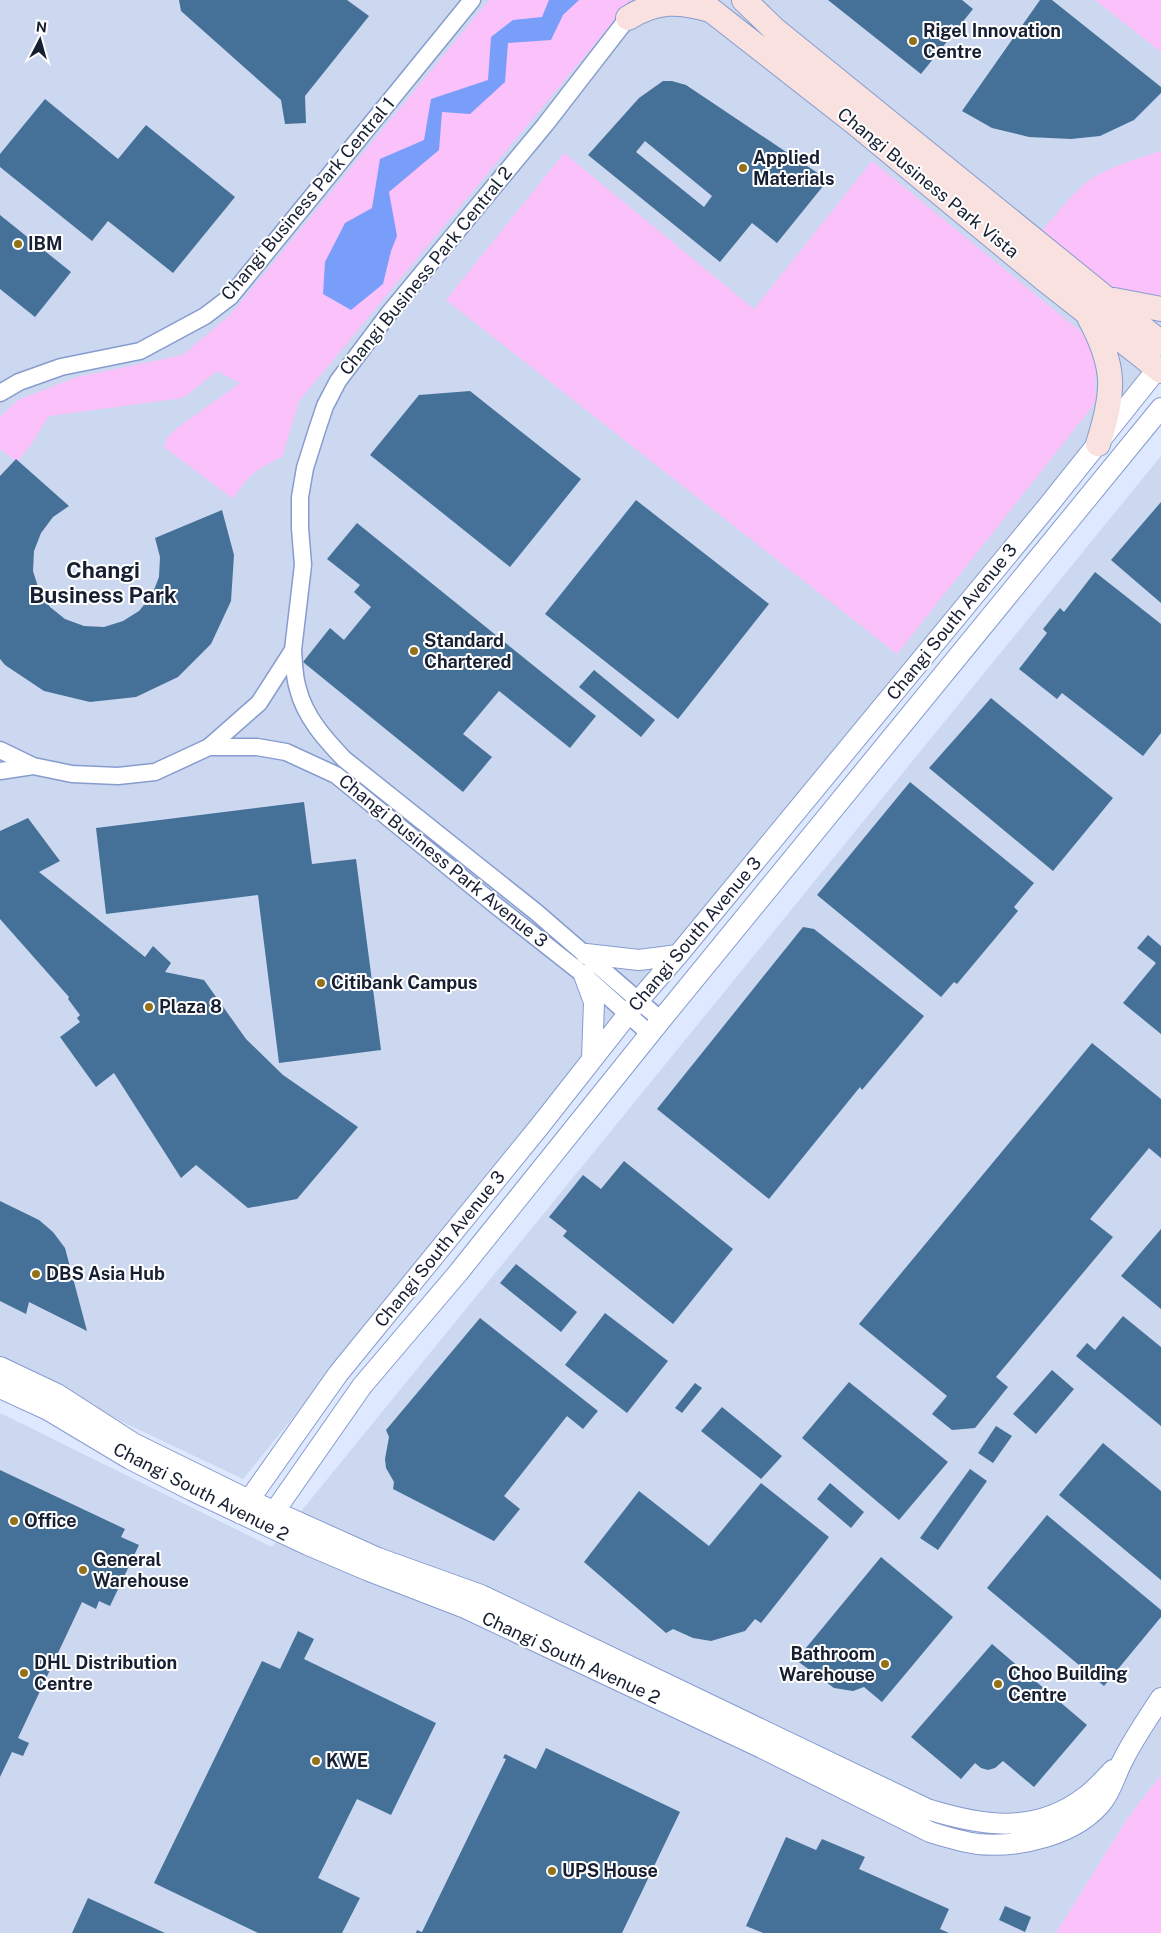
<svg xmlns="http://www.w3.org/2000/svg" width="1161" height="1933" font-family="'Public Sans',sans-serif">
	<rect width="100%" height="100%" fill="#dee8fe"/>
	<path fill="#ccd7f0" d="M0 0H1161V349L243 1479 0 1364Z
		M1161 456V1775L1127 1819 1056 1933H0V1413L272 1547Z"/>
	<path fill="#fbc1fb" d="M489 0H631L299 401 282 457C258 468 247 476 233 499L164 447 168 437 177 428 240 383 217 371 183 398 49 416 30 446 17 462 0 449V417L18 400 77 377 183 355 231 314Z
		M1095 0H1161V52Z
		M1161 151V309L1108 298 1042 231C1055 215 1068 199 1083 185 1105 167 1135 160 1161 151Z
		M564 153 754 309 872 161 1096 344 1095 403 897 654 446 300Z
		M1161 1775V1933H1056L1127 1819Z"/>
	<path fill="#799ef9" d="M549 0H579L563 15 551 40 508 43 505 82 470 114 442 112 439 150 389 192 397 236 391 251 383 284 351 310 323 294 325 262 345 223 372 208 380 159 424 140 431 99 488 80 491 37 513 20 542 17Z"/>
	<path fill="#457199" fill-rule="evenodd" d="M179 0H347L369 16 305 96 306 123 285 124 281 100 181 11Z
		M828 0H962L973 9 921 74Z
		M1040 0H1052L1161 87V93L1134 120 1100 136 1071 139 1029 137 992 128 962 111Z
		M663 81H672L686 85 828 180 777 243 752 223 720 262 588 155 639 98ZM645 141 712 196 704 207 636 152Z
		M45 99 118 159 146 125 235 197 173 273 108 221 92 241 0 167V154Z
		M0 215 71 272 35 317 0 289Z
		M470 391 581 479 510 567 370 455 419 395Z
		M16 459 69 506 53 517 41 533 34 551 33 571 39 590 50 607 65 619 84 626 104 627 123 621 139 611 152 595 159 577 160 557 155 538 222 510 234 555 231 601 211 644 178 677 136 697 90 702 44 691 5 665 0 659V476Z
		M636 500 769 604 678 719 545 614Z
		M1161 502V603L1111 560Z
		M357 523 596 716 570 748 499 691 463 734 492 757 463 792 303 662 330 628 344 640 371 607 354 592 360 585 327 559Z
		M1095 572 1161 624V733L1143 756 1062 693 1057 699 1019 669 1047 633 1043 629 1060 608 1064 612Z
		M594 670 655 720 641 737 579 687Z
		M991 698 1113 798 1053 871 929 768Z
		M910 782 1034 883 1014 907 1018 911 957 984 954 982 941 997 817 895Z
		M304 802 312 864 356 859 381 1050 279 1063 258 895 106 914 96 828Z
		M28 818 60 861 39 872 145 957 153 946 171 963 165 972 204 980 246 1039 283 1075 358 1127 297 1199 248 1208 196 1165 181 1178 114 1073 96 1087 60 1037 80 1022 77 1018 80 1015 68 999 69 997 0 919V831Z
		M803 927 814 929 924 1016 862 1090 860 1087 769 1199 657 1109Z
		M1148 935 1161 946V1034L1123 1003 1156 963 1137 948Z
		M1092 1043 1161 1099V1158L1149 1148 1090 1219 1113 1237 996 1377 1008 1387 975 1428 952 1430 932 1414 947 1396 859 1324Z
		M624 1161 733 1249 673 1324 563 1236 567 1231 549 1217 583 1175 601 1189Z
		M0 1201 39 1220 53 1232 65 1248 87 1331 29 1302 26 1314 0 1301Z
		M1161 1229V1309L1121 1276Z
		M516 1264 577 1312 561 1332 500 1283Z
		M605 1313 668 1361 627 1413 565 1365Z
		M1123 1316 1161 1347V1426L1076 1356 1087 1343 1095 1350Z
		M480 1318 598 1411 583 1429 567 1416 504 1496 520 1509 494 1541 393 1489 394 1482 386 1468 385 1459 389 1437 386 1430Z
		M1052 1370 1074 1389 1036 1434 1013 1414Z
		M849 1382 948 1462 899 1520 802 1438Z
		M695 1383 702 1388 682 1413 675 1408Z
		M722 1407 782 1456 761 1479 701 1431Z
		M996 1426 1012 1436 993 1463 978 1453Z
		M1103 1443 1161 1491V1580L1059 1495Z
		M970 1469 987 1481 938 1550 920 1538Z
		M0 1470 125 1529 121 1537 139 1545 110 1606 99 1601 96 1609 82 1602 18 1738 29 1743 23 1756 12 1752 0 1777Z
		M761 1483 829 1537 761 1623 755 1619 745 1631 711 1641 693 1638 673 1629 666 1633 584 1562 639 1491 709 1546Z
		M830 1483 864 1512 851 1528 817 1499Z
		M1047 1515 1161 1610V1617L1104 1686 987 1588Z
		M881 1557 953 1617 882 1702 864 1687 853 1691 834 1688 796 1660Z
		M298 1631 314 1639 304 1659 436 1723 391 1815 357 1799 318 1878 360 1898 342 1933H258L154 1883 262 1661 280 1669Z
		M992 1644 1087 1725 1034 1787 1003 1761 995 1768 988 1770 981 1768 975 1763 961 1779 911 1737Z
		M546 1748 680 1812 622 1933H416L417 1930 422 1932 506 1759 503 1758 505 1754 536 1769Z
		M786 1837 816 1850 822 1839 865 1857 859 1869 949 1909 940 1929 949 1933H763L746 1926Z
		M88 1898 165 1933H72Z
		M1005 1906 1031 1917 1025 1932 999 1920Z"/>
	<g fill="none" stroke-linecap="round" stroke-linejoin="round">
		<g stroke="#869ccf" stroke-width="19">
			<path id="minor" d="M0 393 19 382 61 367 140 351 205 316 230 297 472 0
				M293 650C294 663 294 677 298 689 305 717 325 739 344 759L536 912 661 1020
				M209 747H257L286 752 336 775 494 904 584 975 650 1034
				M0 750 33 766 72 774 118 776 155 772 209 747 259 703 293 650 303 565 300 528V497L305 468 317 430 325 406 338 381 390 312 545 125 634 10
				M0 771 33 766"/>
		</g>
		<g stroke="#869ccf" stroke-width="22">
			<path id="tertiary" d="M586 954 639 960 678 955
				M584 975 594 1002 592 1059
				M0 1367 57 1394 133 1443 249 1500 378 1558 481 1595 927 1809C982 1826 1035 1835 1085 1797 1095 1790 1104 1779 1113 1770
				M0 1388 48 1410 130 1459 193 1491 308 1545 369 1571 465 1608 762 1748 930 1832C946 1837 962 1842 978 1844 1019 1848 1077 1835 1103 1801 1112 1789 1116 1773 1123 1760 1134 1738 1148 1718 1161 1698
				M241 1514 249 1500 338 1374 539 1127 639 1000 678 955 1047 507 1158 368
				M265 1525 362 1386 458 1273 661 1020 1161 408"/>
		</g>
		<g stroke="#869ccf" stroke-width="26">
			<path id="secondary" d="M698 0 854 122 1043 278 1161 371
				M744 0 774 29 1161 343
				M628 18C657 0 679 1 710 10
				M1114 300 1161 309
				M1089 317C1116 367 1115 391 1098 444"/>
		</g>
		<use href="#minor" stroke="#fff" stroke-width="16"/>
		<use href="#tertiary" stroke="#fff" stroke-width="20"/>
		<use href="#secondary" stroke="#f8e1de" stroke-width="24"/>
	</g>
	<g fill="#927118" stroke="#fff" stroke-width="2">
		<circle cx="913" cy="41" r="5"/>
		<circle cx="743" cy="168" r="5"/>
		<circle cx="18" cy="244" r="5"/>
		<circle cx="414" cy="651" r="5"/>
		<circle cx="321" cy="983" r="5"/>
		<circle cx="149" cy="1007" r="5"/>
		<circle cx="36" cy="1274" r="5"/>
		<circle cx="14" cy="1521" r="5"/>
		<circle cx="83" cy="1570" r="5"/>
		<circle cx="885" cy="1664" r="5"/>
		<circle cx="24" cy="1673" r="5"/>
		<circle cx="998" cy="1684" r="5"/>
		<circle cx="316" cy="1761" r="5"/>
		<circle cx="552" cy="1871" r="5"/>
	</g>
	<g text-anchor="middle" stroke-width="4" stroke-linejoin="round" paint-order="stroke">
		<g font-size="18" font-weight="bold" fill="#171f33" stroke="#fff" text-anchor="start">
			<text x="923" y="37">Rigel Innovation<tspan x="923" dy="21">Centre</tspan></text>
			<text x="753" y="164">Applied<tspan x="753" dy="21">Materials</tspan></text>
			<text x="28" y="250">IBM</text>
			<text x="424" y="647">Standard<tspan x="424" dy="21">Chartered</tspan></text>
			<text x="331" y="989">Citibank Campus</text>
			<text x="159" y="1013">Plaza 8</text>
			<text x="46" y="1280">DBS Asia Hub</text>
			<text x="24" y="1527">Office</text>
			<text x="93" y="1566">General<tspan x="93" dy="21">Warehouse</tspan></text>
			<text x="875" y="1660" text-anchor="end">Bathroom<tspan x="875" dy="21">Warehouse</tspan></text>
			<text x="34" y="1669">DHL Distribution<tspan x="34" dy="21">Centre</tspan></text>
			<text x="1008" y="1680">Choo Building<tspan x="1008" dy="21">Centre</tspan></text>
			<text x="326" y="1767">KWE</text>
			<text x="562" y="1877">UPS House</text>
		</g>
		<g font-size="18" fill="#171f33" stroke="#fff">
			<text transform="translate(928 183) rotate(39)" y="6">Changi Business Park Vista</text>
			<text transform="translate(308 199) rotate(-50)" y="6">Changi Business Park Central 1</text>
			<text transform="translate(426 271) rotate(-51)" y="6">Changi Business Park Central 2</text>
			<text transform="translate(952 622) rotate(-51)" y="6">Changi South Avenue 3</text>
			<text transform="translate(443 861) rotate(39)" y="6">Changi Business Park Avenue 3</text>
			<text transform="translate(695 934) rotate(-50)" y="6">Changi South Avenue 3</text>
			<text transform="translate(440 1249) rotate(-51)" y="6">Changi South Avenue 3</text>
			<text transform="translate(201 1492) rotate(27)" y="6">Changi South Avenue 2</text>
			<text transform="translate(571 1658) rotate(25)" y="6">Changi South Avenue 2</text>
		</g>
		<g font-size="22" font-weight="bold" fill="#171f33" stroke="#fff">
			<text x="103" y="578">Changi<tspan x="103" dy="25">Business Park</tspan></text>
		</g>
	</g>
	<g transform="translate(40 40) rotate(6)" stroke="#ffffff" stroke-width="4" paint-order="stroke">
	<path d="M0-4L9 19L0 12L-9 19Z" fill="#171f33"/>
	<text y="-8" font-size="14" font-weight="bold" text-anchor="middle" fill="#171f33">N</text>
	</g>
</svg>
